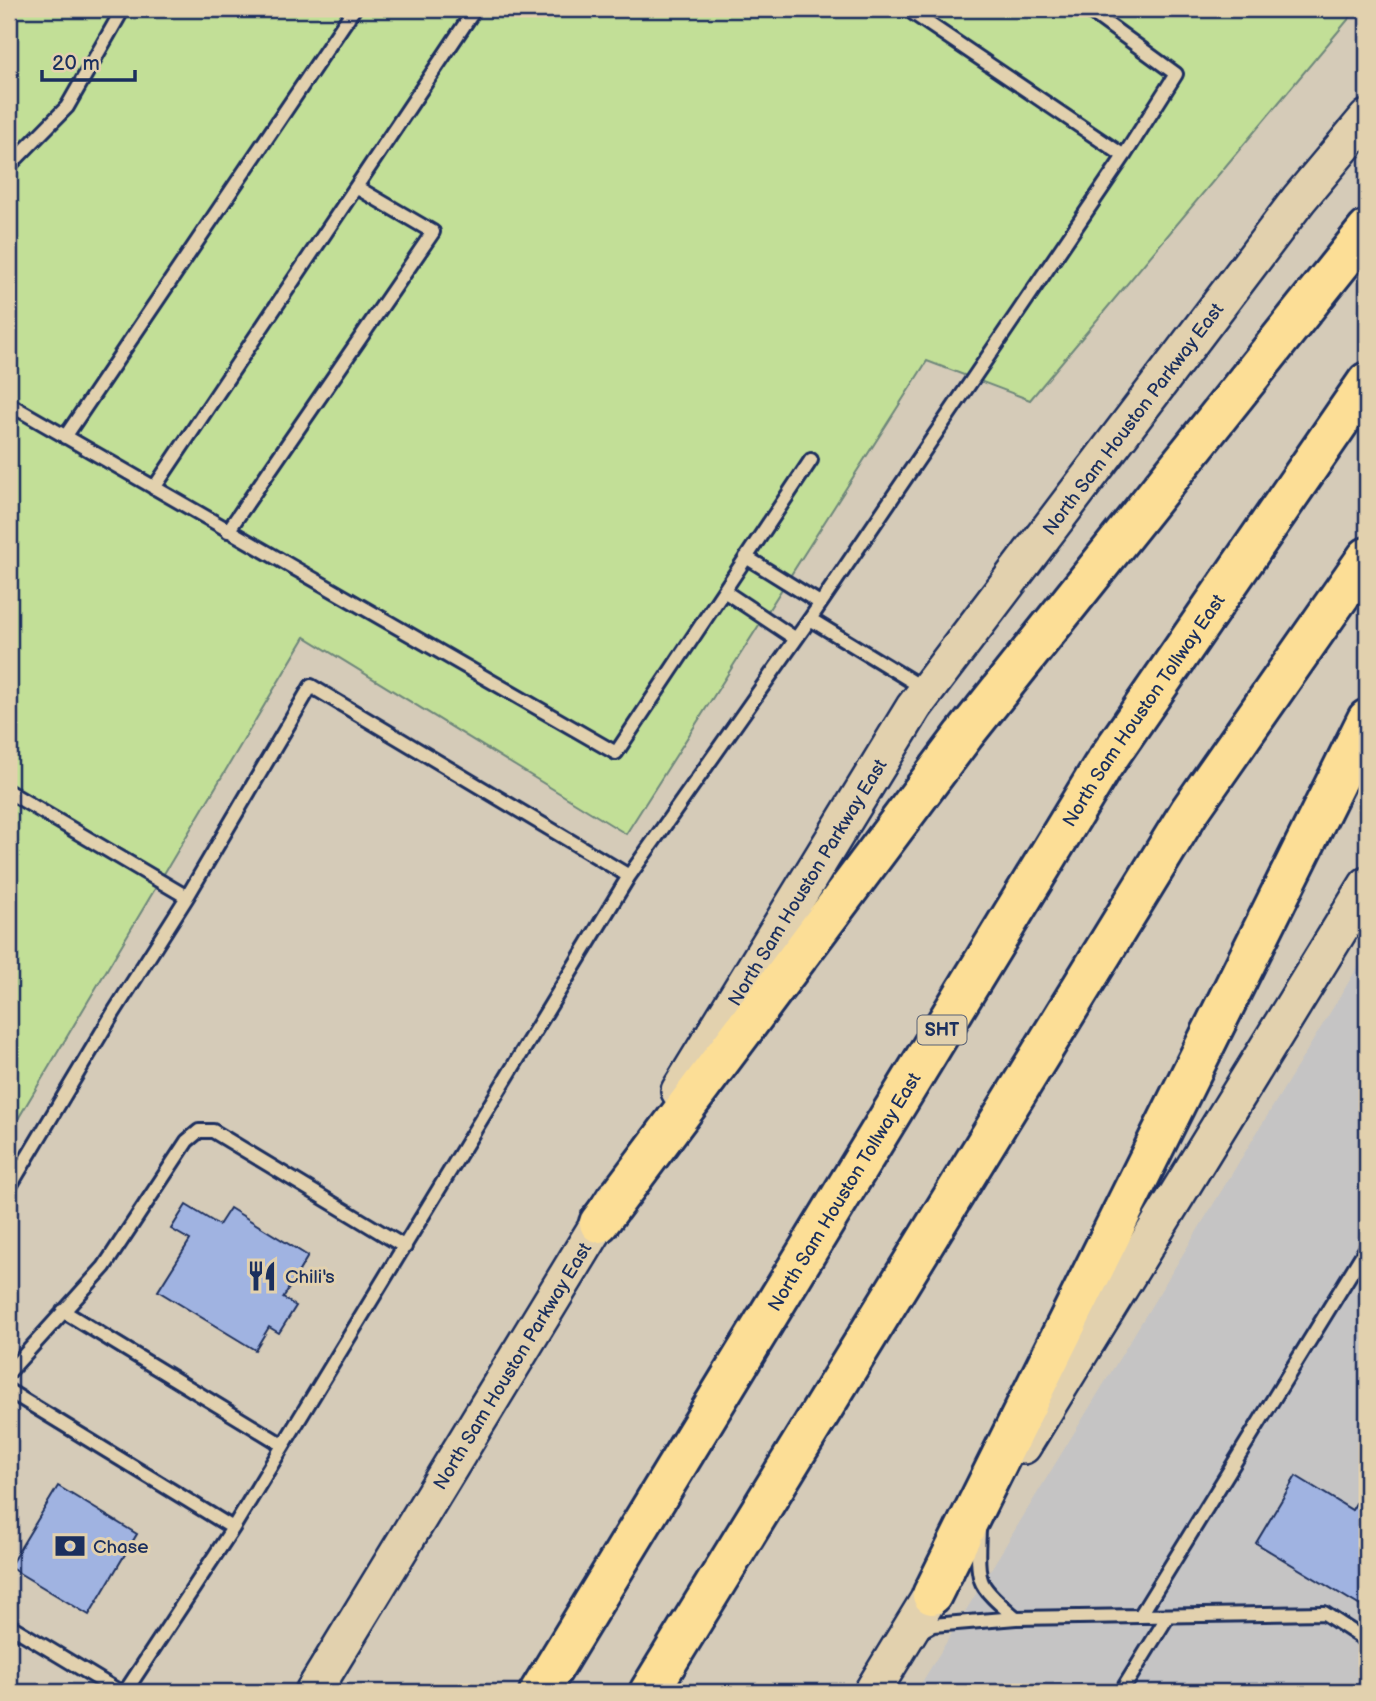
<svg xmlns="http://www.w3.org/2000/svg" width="1376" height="1701" font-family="'Balsamiq Sans',sans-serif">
	<rect width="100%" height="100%" fill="#d5cbb8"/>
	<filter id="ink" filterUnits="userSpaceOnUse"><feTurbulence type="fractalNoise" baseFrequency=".0143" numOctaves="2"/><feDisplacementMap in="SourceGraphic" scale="14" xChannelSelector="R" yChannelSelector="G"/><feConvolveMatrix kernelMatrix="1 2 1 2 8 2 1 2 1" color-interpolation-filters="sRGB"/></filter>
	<g filter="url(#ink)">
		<path fill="#c5c4c4" d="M1367 952V1692H916L971 1602Z"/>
		<path fill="#c2df97" stroke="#6e877a" stroke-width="2" d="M9 9H1357L1030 400 927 361 626 834 305 637 9 1134Z"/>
		<path fill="#a0b3e1" stroke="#1b2f5e" stroke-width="2" d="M186 1205 219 1225 230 1208 308 1256 283 1298 296 1306 279 1333 269 1327 255 1350 158 1291 190 1240 171 1229Z
			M1296 1476 1352 1510 1367 1484V1610L1256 1543Z
			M58 1486 137 1534 89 1615 9 1567Z"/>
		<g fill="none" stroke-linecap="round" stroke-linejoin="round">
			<g stroke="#1b2f5e" stroke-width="18">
				<path id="service" d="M907 9 1124 156
					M9 166 67 107 123 9
					M356 187 475 9
					M9 404 616 753 811 460
					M65 437 354 9
					M154 488 356 187 433 232 228 531
					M746 557 820 603
					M724 591 796 639
					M810 619 1124 156 1176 74 1087 9
					M9 792 187 897
					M9 1188 114 1012 187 897 311 686 629 876
					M63 1311 283 1445
					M9 1372 104 1267 187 1141 199 1131H213L405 1247
					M9 1391 233 1528
					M979 1527C979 1543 976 1565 981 1580 985 1593 1006 1609 1016 1618
					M1140 1616 1367 1247
					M9 1625 120 1692
					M920 1632 933 1625 1016 1618 1324 1613 1367 1641
					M125 1692 233 1528 629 876 810 619 923 688
					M1121 1692 1168 1616"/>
			</g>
			<g stroke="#1b2f5e" stroke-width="40">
				<g id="secondary">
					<path id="s1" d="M679 1091 914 707 1299 199 1367 118"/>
					<path d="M1023 1446 1367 885"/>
					<path id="s2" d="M313 1692 614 1198"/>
					<path d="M872 1692 946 1571"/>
				</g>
			</g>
			<g stroke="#1b2f5e" stroke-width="44">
				<g id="motorway">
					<path d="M599 1223 964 735 1367 230"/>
					<path d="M932 1595 1367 719"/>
					<path id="s3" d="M539 1692 1102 767 1367 382"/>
					<path d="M649 1692 1189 812 1367 557"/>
				</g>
			</g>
			<use href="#service" stroke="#e2d1ae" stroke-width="12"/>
			<use href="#secondary" stroke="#e2d1ae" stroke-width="35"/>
			<use href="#motorway" stroke="#fcde96" stroke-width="38"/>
		</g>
	</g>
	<defs>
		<g id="restaurant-bare" transform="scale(2.415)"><path d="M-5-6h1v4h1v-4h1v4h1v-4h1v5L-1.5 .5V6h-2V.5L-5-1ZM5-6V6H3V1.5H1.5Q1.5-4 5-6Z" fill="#1b2f5e" stroke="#e2d1ae" stroke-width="2.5" paint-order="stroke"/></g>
		<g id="bank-bare" transform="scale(2.415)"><path d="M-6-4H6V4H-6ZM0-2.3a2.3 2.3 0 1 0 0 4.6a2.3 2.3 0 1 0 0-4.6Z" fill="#1b2f5e" stroke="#e2d1ae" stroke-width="2.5" paint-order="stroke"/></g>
	</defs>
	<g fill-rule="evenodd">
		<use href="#restaurant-bare" x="262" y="1276"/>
		<use href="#bank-bare" x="70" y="1546"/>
	</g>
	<g text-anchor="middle" stroke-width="6" stroke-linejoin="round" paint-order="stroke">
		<rect fill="#e2d1ae" stroke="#576076" stroke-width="2" x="917.5" y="1015.5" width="49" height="29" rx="5"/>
		<g font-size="18" font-weight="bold" fill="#1b2f5e">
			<text x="942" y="1036">SHT</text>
		</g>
		<g font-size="19" fill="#1b2f5e" stroke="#e2d1ae">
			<text dy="7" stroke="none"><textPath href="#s1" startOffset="812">North Sam Houston Parkway East</textPath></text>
			<text dy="7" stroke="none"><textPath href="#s3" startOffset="1153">North Sam Houston Tollway East</textPath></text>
			<text dy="7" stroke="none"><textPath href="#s1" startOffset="245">North Sam Houston Parkway East</textPath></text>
			<text dy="7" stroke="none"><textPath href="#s3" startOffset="586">North Sam Houston Tollway East</textPath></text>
			<text dy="7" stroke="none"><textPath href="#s2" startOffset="382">North Sam Houston Parkway East</textPath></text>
		</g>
		<g font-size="19" fill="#1b2f5e" stroke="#e2d1ae" text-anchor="start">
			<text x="285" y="1283">Chili's</text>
			<text x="93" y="1553">Chase</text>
		</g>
	</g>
	<rect width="1376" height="1701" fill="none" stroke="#e2d1ae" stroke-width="35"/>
	<rect x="18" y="18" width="1341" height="1666" fill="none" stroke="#1b2f5e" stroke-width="2.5" filter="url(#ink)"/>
	<path d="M42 70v10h93v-10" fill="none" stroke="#1b2f5e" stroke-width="3.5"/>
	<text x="52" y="70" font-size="21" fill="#1b2f5e" stroke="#e2d1ae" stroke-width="5" paint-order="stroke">20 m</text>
</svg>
